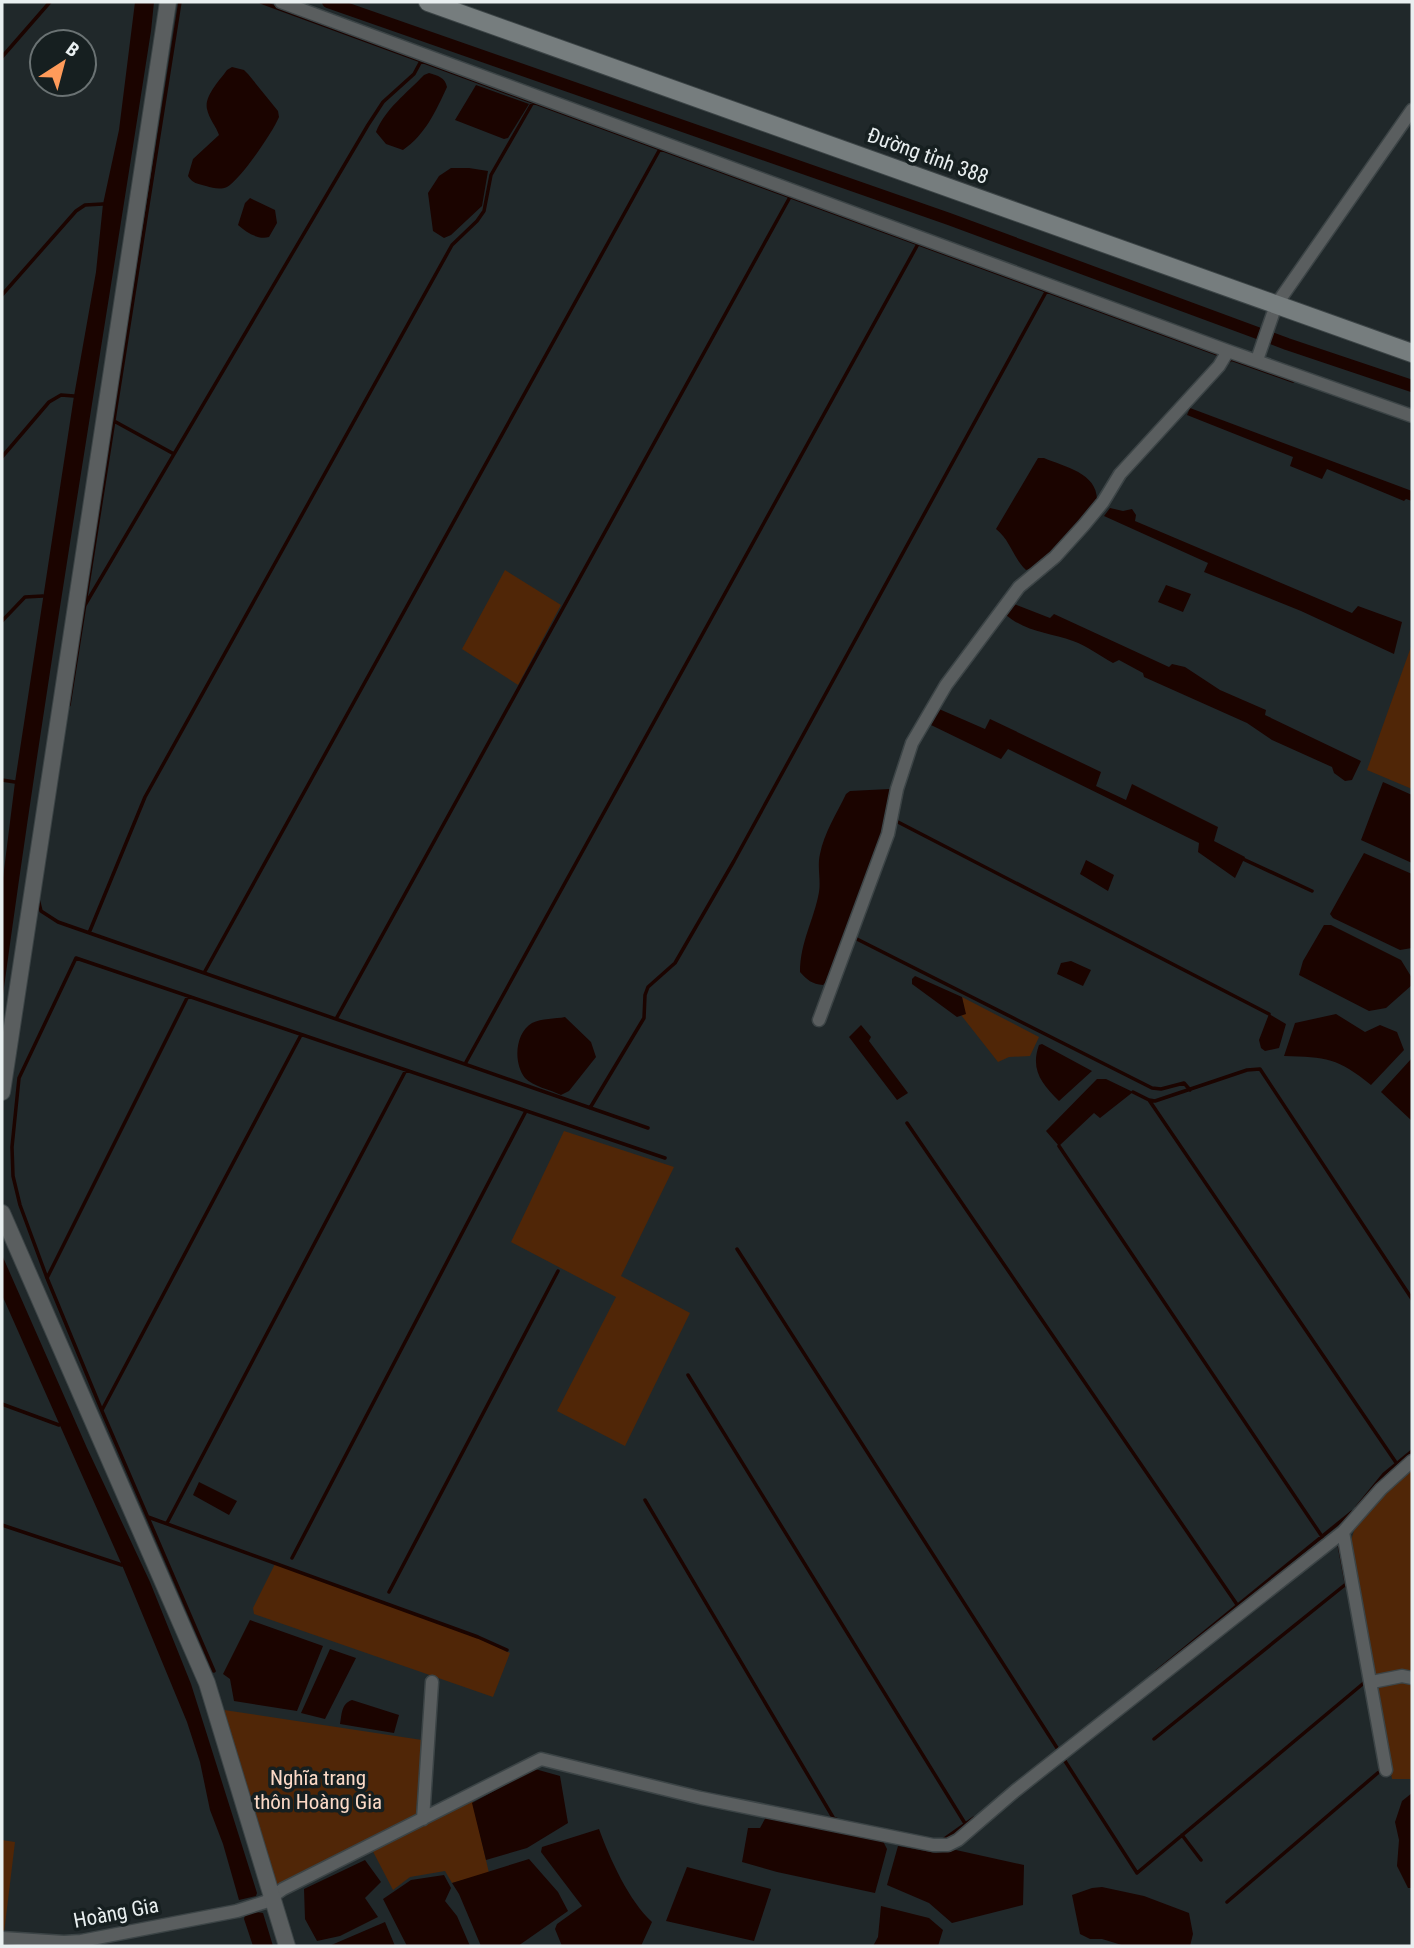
<svg xmlns="http://www.w3.org/2000/svg" width="1414" height="1948" font-family="'Roboto Condensed',sans-serif">
	<rect width="100%" height="100%" fill="#20282a"/>
	<path fill="#502607" d="M505 570 561 605 518 685 462 649Z
		M1412 644V789L1367 770Z
		M962 997 1039 1037 1030 1056 1009 1057 998 1062 961 1015 965 1014Z
		M564 1131 674 1167 621 1276 690 1313 625 1446 557 1411 616 1297 511 1242Z
		M1412 1465V1676L1374 1679 1349 1547 1357 1521Z
		M275 1564 478 1638 510 1653 493 1697 254 1614 253 1608Z
		M1412 1681V1779H1392L1375 1684Z
		M224 1710 422 1740 415 1827 472 1799 489 1873 452 1883 445 1871 410 1877 393 1890 367 1840 277 1886Z
		M2 1840 15 1842 4 1933 2 1932Z"/>
	<path fill="#1b0400" d="M135 2H154L151 31C101 354 46 677 2 1002V886L15 782 74 396 96 272 103 204 119 130Z
		M232 67 244 70 248 74 278 111 279 117C273 132 240 180 227 187 220 190 213 188 206 186 198 184 192 183 188 176L193 159 219 135C216 126 209 119 207 109 204 96 220 80 227 70Z
		M429 73C438 76 445 77 447 87 436 111 425 135 403 150L386 144 376 132C385 109 407 93 424 75Z
		M476 85 529 104 508 138 504 139 455 120Z
		M451 168H469L488 171 482 206 451 235 444 238 433 231 428 193 439 176Z
		M250 198 275 210 277 223 269 237C257 240 246 232 238 225L245 203Z
		M1190 408 1412 491V501L1406 499 1404 501 1327 469 1322 479 1290 466 1293 457 1187 415Z
		M1038 458H1044C1065 467 1098 473 1097 501 1085 517 1044 566 1026 570 1013 558 1011 541 996 529Z
		M1110 508 1123 511 1132 509 1136 515 1135 521 1352 613 1358 606 1402 622 1394 654 1301 611 1204 572 1208 563 1104 516Z
		M1166 585 1191 594 1183 612 1158 602Z
		M1014 604 1050 618 1054 614 1169 667 1172 664 1185 667 1220 690 1266 710 1265 715 1361 761 1352 780 1345 781 1334 773 1332 767 1272 740 1247 723 1144 677 1143 673 1119 660 1113 663C1100 656 1087 646 1073 641 1050 633 1026 632 1006 615Z
		M939 709 985 729 990 719 1101 772 1096 786 1126 800 1132 784 1218 827 1214 841 1245 857 1235 878 1198 852 1199 843 1008 749 1001 759 931 725Z
		M1383 782 1412 795V863L1361 840Z
		M889 789 891 790 881 837 835 961 828 980 823 985C812 984 807 980 800 972 800 942 814 920 819 892 821 880 817 866 820 854 824 833 837 813 846 794L850 791Z
		M1364 853 1412 874V948L1400 950 1333 918 1330 914Z
		M1086 860 1114 875 1108 891 1080 874Z
		M1324 925H1331L1401 960 1412 978V985L1386 1008 1369 1011 1299 975 1303 961Z
		M1071 961 1091 970 1083 986 1057 974 1061 963Z
		M915 976 962 997 966 1014 957 1017 912 984V979Z
		M1269 1014 1286 1024 1279 1048 1265 1051 1261 1048 1259 1040Z
		M1336 1014 1365 1032 1380 1025 1397 1032 1404 1050 1371 1085C1338 1058 1326 1057 1284 1056L1295 1023Z
		M565 1017 591 1042 596 1057 569 1091 561 1095C551 1090 532 1086 525 1078 513 1063 515 1033 532 1023 542 1018 555 1019 565 1017Z
		M861 1025 871 1037 869 1041 908 1093 897 1100 849 1037Z
		M1042 1044 1092 1071 1059 1101C1042 1084 1030 1070 1039 1045Z
		M1412 1058V1121L1381 1092Z
		M1097 1079H1106L1133 1092 1100 1118 1094 1113 1059 1146 1046 1131Z
		M2 1255 87 1448 150 1582 191 1684 257 1893 256 1896 239 1900 223 1844 210 1810 200 1762 187 1722 122 1565 2 1295Z
		M199 1482 237 1501 229 1515 193 1495Z
		M250 1620 323 1646 297 1711 234 1701 230 1679 223 1674Z
		M330 1649 356 1658 325 1719 301 1713Z
		M352 1700 399 1715 394 1733 340 1724C342 1714 341 1704 352 1700Z
		M535 1769 560 1776 568 1823 527 1848 486 1860 472 1803Z
		M1412 1793V1888H1408L1397 1866 1399 1840 1395 1822 1402 1801Z
		M766 1817 883 1841 887 1849 875 1893 777 1872 742 1862 748 1828H760Z
		M599 1829C610 1859 629 1901 652 1922L641 1946H562L555 1929 557 1924 582 1906 541 1852 542 1847Z
		M898 1846 936 1853 956 1850 1024 1865 1023 1905 952 1923 929 1903 887 1885Z
		M529 1859 558 1892 568 1911 518 1946H481L459 1894 452 1883Z
		M365 1860 381 1882 365 1898 378 1917 340 1936 317 1941 305 1919 304 1889Z
		M687 1867 771 1889 754 1941 666 1921Z
		M444 1875 451 1888 445 1901 457 1916 470 1946H407L383 1899 411 1880Z
		M1102 1887 1144 1896 1189 1913 1193 1934 1190 1946H1125L1102 1939H1090L1080 1934 1072 1895 1092 1888Z
		M881 1906 929 1918 943 1930 938 1946H873L878 1937Z
		M256 1912 263 1913 273 1946H253L244 1919 245 1915Z
		M385 1922 395 1946H329Z"/>
	<g fill="none" stroke-linecap="round" stroke-linejoin="round">
		<path stroke="#1b0400" stroke-width="3.5" d="M261 2 1231 359
			M2 57 50 2
			M2 295 76 211 85 205 103 204
			M1229 361 1231 359 1293 381
			M114 421 174 454
			M2 457 49 402 61 395 74 396
			M85 605 368 125 383 102 414 74 421 61
			M2 621 25 597 43 596
			M69 705 180 2
			M2 780 15 782
			M896 821 1269 1014
			M1243 859 1312 891
			M38 899 41 911 58 922 648 1128
			M89 933 145 797 452 245 477 221 484 211 491 175 533 102
			M845 933 1152 1088 1161 1089 1184 1083 1190 1090
			M204 973 660 149
			M336 1019 790 197
			M465 1064 918 244
			M1133 1092 1149 1100
			M590 1108 644 1018 645 995 648 987 675 963 734 861 1046 292
			M907 1123 1238 1606
			M1059 1146 1323 1538
			M737 1249 1059 1751
			M47 1278 188 996
			M688 1375 966 1825
			M2 1404 59 1425
			M102 1410 301 1035
			M1397 1464 1149 1100 1155 1101 1247 1070 1260 1069 1412 1299
			M645 1500 834 1819H836
			M1357 1507 1384 1474 1412 1451
			M148 1517 478 1637 507 1650
			M167 1523 406 1070
			M2 1525 122 1565
			M1338 1539 1347 1587
			M292 1558 526 1111
			M389 1592 558 1271
			M214 1671 102 1411 47 1278 20 1205 13 1176 12 1147 19 1078 76 958 665 1158
			M1157 1671 1352 1512
			M1154 1739 1346 1584
			M1063 1758 1137 1873 1365 1682
			M1182 1835 1201 1860
			M943 1840 974 1818
			M1227 1902 1380 1771V1767"/>
		<path stroke="#1b0400" stroke-width="12" d="M328 2 949 219 1287 344 1412 386"/>
		<g stroke="#3c4446" stroke-width="15">
			<path id="minor" d="M281 2 1228 351 1412 416
				M1257 360 1276 305 1412 110
				M819 1020 888 834 897 789 912 743 946 685 1019 587 1055 557 1084 525 1103 502 1120 474 1219 366 1228 351
				M1343 1532 1381 1489 1412 1461
				M1372 1682 1402 1676 1412 1678
				M423 1819 432 1682
				M2 1938 64 1942 81 1941 237 1911 265 1902 283 1889 541 1759 701 1798 933 1845H948L958 1840 1015 1791 1343 1532 1386 1770"/>
		</g>
		<g stroke="#3c4446" stroke-width="18">
			<path id="tertiary" d="M2 1092 168 2
				M2 1213 207 1683 287 1946"/>
		</g>
		<g stroke="#3c4446" stroke-width="20">
			<path id="secondary" d="M428 2 1412 353"/>
		</g>
		<use href="#minor" stroke="#5a5e5f" stroke-width="12"/>
		<use href="#tertiary" stroke="#5a5e5f" stroke-width="16"/>
		<use href="#secondary" stroke="#767d7e" stroke-width="18"/>
	</g>
	<g text-anchor="middle" stroke-width="7" stroke-linejoin="round" paint-order="stroke">
		<g font-size="21" fill="#e9eff0" stroke="#161f20">
			<text transform="translate(928 156) rotate(20)" y="7">Đường tỉnh 388</text>
			<text transform="translate(116 1913) rotate(-11)" y="7">Hoàng Gia</text>
		</g>
		<g font-size="21" fill="#fbd9c6" stroke="#161f20">
			<text x="318" y="1785">Nghĩa trang<tspan x="318" dy="24">thôn Hoàng Gia</tspan></text>
		</g>
	</g>
	<rect width="1414" height="1948" fill="none" stroke="#e9eff0" stroke-width="7"/>
	<g transform="translate(63 63) rotate(36)"><circle r="33" fill="#161f20" stroke="#6a7273" stroke-width="2"/>
	<path d="M0-5L12 26L0 18L-12 26Z" fill="#ff9b5a"/>
	<text y="-10" font-size="19" font-weight="bold" text-anchor="middle" fill="#e9eff0">B</text>
	</g>
</svg>
